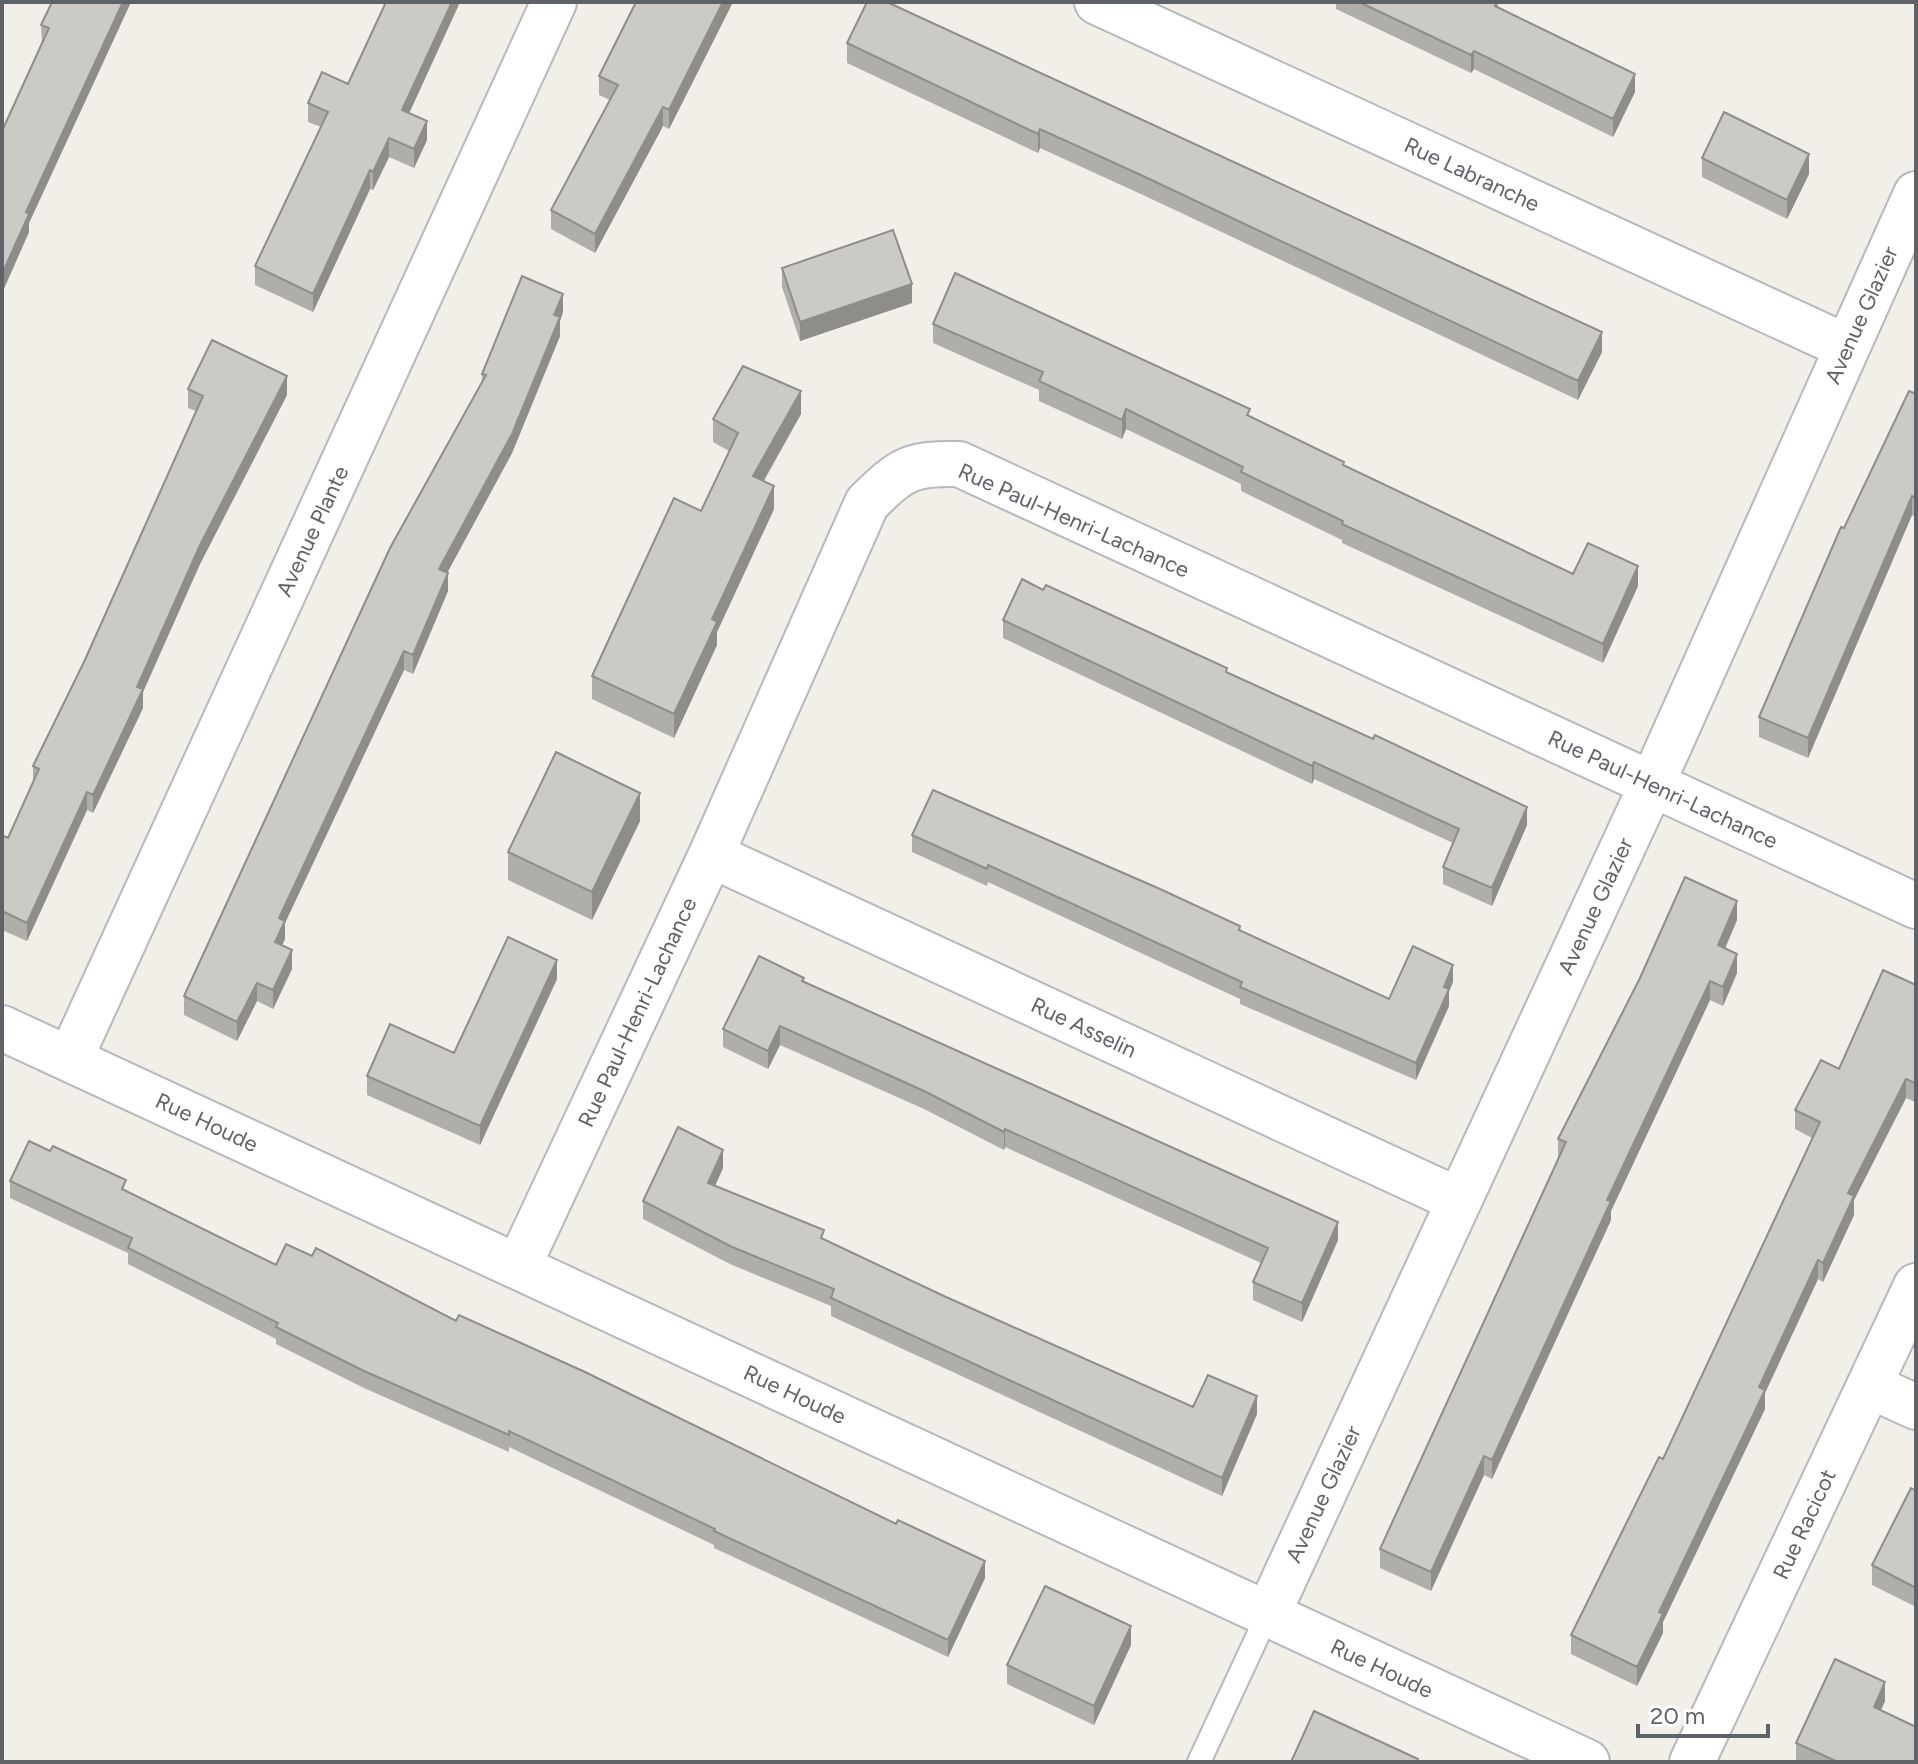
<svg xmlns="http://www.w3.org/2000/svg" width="1918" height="1764" font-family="Figtree,sans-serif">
	<rect width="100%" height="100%" fill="#f1efe8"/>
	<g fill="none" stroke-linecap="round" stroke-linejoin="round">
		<g stroke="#b5b8bc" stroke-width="26">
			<path id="service" d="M1199 1762 1267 1616"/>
		</g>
		<g stroke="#b5b8bc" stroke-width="48">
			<path id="minor" d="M1097 2 1847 347
				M711 855 1458 1200
				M2 1028 1587 1762
				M70 1059 554 2
				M519 1265 711 855 867 503C902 469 909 463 959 464L1916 906
				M1870 1386 1916 1407
				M1267 1616 1652 784 1916 194
				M1692 1762 1916 1286"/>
		</g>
		<use href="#service" stroke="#fff" stroke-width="22"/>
		<use href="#minor" stroke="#fff" stroke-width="44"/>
	</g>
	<path fill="#afaea9" d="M52 2H131L29 223V232L2 293 42 44 41 25Z
		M386 2H460L409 113 427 140 414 168 389 157 373 190 370 189 313 312 255 285V266L321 127 308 122V103L348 84Z
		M733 2 669 129 663 126 595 253 551 229V210L610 100 599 95V76Z
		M1336 2H1498V7L1635 92 1613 137 1474 69 1471 73 1336 9Z
		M847 43 1602 352 1578 400 1143 195 1040 148 1038 153 847 63Z
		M1702 158 1809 174 1787 219 1702 177Z
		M782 268 912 303 800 341 782 287Z
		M563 312 560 321V336L512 453 447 573 448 591 413 674 404 670 285 923V939L282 945 292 969 273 1009 257 1001 237 1041 184 1015V996L482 382V374Z
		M933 324 1250 417 1344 465 1573 574 1638 586 1603 663 1342 543V540L1241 491V484L1126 429 1122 439 1039 401V390L933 343Z
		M188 389 287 395 200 564 143 692V708L93 813 87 810 27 941 2 930V835L8 838 33 783V766L84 662 196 411 188 408Z
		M1916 394V514L1915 517 1912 515 1808 758 1759 737V717L1844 528Z
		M801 414 764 481 774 509 717 632V645L674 738 592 699V676L701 511 729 451 713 442V419Z
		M1043 590 1227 672 1527 825 1492 906 1443 884V867L1453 843 1314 779 1312 784 1003 638V620Z
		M640 821 592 920 508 880V852Z
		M912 835 1240 931 1389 999 1453 982 1449 991V1006L1416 1080 1240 1004V999L988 882 987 886 912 852Z
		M1737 920 1725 949 1737 973 1723 1006 1710 1000 1611 1211V1220L1492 1479 1484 1475 1431 1591 1380 1568V1549L1558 1158V1139Z
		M557 979 480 1145 367 1095V1076L454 1053Z
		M804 982 1338 1240 1302 1322 1253 1300V1282L1261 1263 1005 1147 1004 1150 924 1109 780 1045 768 1069 723 1047V1029Z
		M1916 985V1100L1915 1102 1906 1098 1854 1200V1215L1823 1282 1818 1279 1765 1393V1409L1663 1622V1633L1637 1686 1571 1654V1635L1663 1459 1812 1138 1795 1129V1110L1839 1069Z
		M50 1151 126 1191 276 1265 456 1321 985 1578 948 1657 714 1548V1545L509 1447V1452L364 1388 276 1344V1339L128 1264V1253L10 1198V1181Z
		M723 1168 715 1186 824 1240 946 1297 1193 1407 1257 1414 1222 1496 831 1316V1306L730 1264 643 1219V1201Z
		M1916 1491V1607L1872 1585V1565Z
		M1131 1645 1094 1725 1007 1684V1665Z
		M1885 1701 1881 1710 1916 1762H1796V1743Z"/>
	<path fill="#8f8d8a" d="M123 2H131L29 223V232L2 293V274L26 212Z
		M452 2H460L402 129V110Z
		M723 2H733L669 129V110Z
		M1474 51V69L1471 73V55Z
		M1635 74V92L1613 137V119Z
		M663 107V126L595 253V234Z
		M427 121V140L414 168V149Z
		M1040 129V148L1038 153V134Z
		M389 138V157L373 190V172Z
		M1809 154V174L1787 219V200Z
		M370 170V189L313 312V294Z
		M912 284V303L800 341V322Z
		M563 294V312L560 321V336L512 453 439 588V569Z
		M1602 332V352L1578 400V381Z
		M287 376V395L200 564 143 692V708L93 813V795L137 687 200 545Z
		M801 391V414L753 499V476Z
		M1126 409V429L1122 439V420Z
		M774 486V509L717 632V645L674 738V714L712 619Z
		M1916 495V514L1915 517V498Z
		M1912 496V515L1808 758V738Z
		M1638 566V586L1603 663V644Z
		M448 573V591L413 674V655Z
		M404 651V670L285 923V939L275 961V942L279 918Z
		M1314 762V779L1312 784V766Z
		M87 792V810L27 941V923Z
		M640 793V821L592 920V892Z
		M1527 807V825L1492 906V888Z
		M1737 901V920L1718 964V945Z
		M292 950V969L273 1009V990Z
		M1737 954V973L1723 1006V987Z
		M557 960V979L480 1145V1126Z
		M1453 965V982L1449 991V1006L1416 1080V1063L1444 987Z
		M1710 981V1000L1611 1211V1220L1492 1479V1460L1607 1200Z
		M257 983V1001L237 1041V1022Z
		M780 1026V1045L768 1069V1051Z
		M1906 1079V1098L1854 1200V1215L1823 1282V1263L1848 1193Z
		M1005 1129V1147L1004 1150V1132Z
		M723 1150V1168L708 1201V1183Z
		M1338 1222V1240L1302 1322V1303Z
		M1818 1260V1279L1765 1393V1409L1663 1622V1633L1637 1686V1667L1659 1612 1759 1387Z
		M1257 1396V1414L1222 1496V1478Z
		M1484 1456V1475L1431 1591V1572Z
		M985 1561V1578L948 1657V1640Z
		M1131 1626V1645L1094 1725V1706Z
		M1885 1682V1701L1874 1726V1707Z"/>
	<path fill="#cccac5" stroke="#8f8d8a" stroke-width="2" d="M52 2H123L26 212 29 214 2 274V131L49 28 41 25Z
		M386 2H452L402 110 427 121 414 149 389 138 373 172 370 170 313 294 255 266 328 112 308 103 322 72 348 84Z
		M636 2H723L669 110 663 107 595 234 551 210 618 85 599 76Z
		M867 2H887L1602 332 1578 381 1143 176 1040 129 1038 134 847 43Z
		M1359 2H1497L1495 6 1635 74 1613 119 1474 51 1471 55Z
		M1724 112 1809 154 1787 200 1702 158Z
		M893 230 912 284 800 322 782 268Z
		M955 273 1250 409 1247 415 1344 462 1343 465 1573 574 1588 543 1638 566 1603 644 1342 524 1343 521 1241 472 1243 467 1126 409 1122 420 1039 381 1043 372 933 324Z
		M522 276 563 294 554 315 560 317 512 434 439 569 448 573 413 655 404 651 279 918 285 921 275 942 292 950 273 990 257 983 237 1022 184 996 390 548 486 375 482 374Z
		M212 340 287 376 200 545 137 687 143 689 93 795 87 792 27 923 2 911V835L8 838 39 769 33 766 84 662 203 396 188 389Z
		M743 366 801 391 753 476 774 486 712 619 717 622 674 714 592 676 674 498 701 511 738 433 713 419Z
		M1909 391 1916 394V495L1915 498 1912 496 1808 738 1759 717 1841 527 1844 528Z
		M1022 579 1043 590 1046 585 1227 668 1226 672 1373 739 1375 735 1527 807 1492 888 1443 867 1459 829 1314 762 1312 766 1003 620Z
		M556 752 640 793 592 892 508 852Z
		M933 790 1160 889 1240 926 1239 930 1389 999 1413 946 1453 965 1444 987 1449 989 1416 1063 1240 987 1242 982 988 865 987 869 912 835Z
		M1685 877 1737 901 1718 945 1737 954 1723 987 1710 981 1607 1200 1611 1201 1492 1460 1484 1456 1431 1572 1380 1549 1566 1142 1558 1139 1640 978Z
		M508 937 557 960 480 1126 367 1076 390 1024 454 1053Z
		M759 956 804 978 802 981 1338 1222 1302 1303 1253 1282 1268 1248 1005 1129 1004 1132 924 1091 780 1026 768 1051 723 1029Z
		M1883 970 1916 985V1081L1915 1083 1906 1079 1848 1193 1854 1196 1823 1263 1818 1260 1759 1387 1765 1390 1659 1612 1663 1614 1637 1667 1571 1635 1659 1457 1663 1459 1820 1122 1795 1110 1821 1060 1839 1069Z
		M678 1127 723 1150 708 1183 824 1230 821 1238 946 1297 1193 1407 1208 1375 1257 1396 1222 1478 831 1298 834 1289 730 1246 643 1201Z
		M29 1141 50 1151 53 1146 126 1180 122 1189 276 1265 286 1244 312 1256 316 1248 456 1321 459 1315 585 1372 896 1524 898 1520 985 1561 948 1640 714 1531 715 1529 509 1431V1435L364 1371 276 1327 278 1323 128 1248 132 1238 10 1181Z
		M1911 1488 1916 1491V1588L1872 1565Z
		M1045 1586 1131 1626 1094 1706 1007 1665Z
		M1835 1659 1885 1682 1874 1707 1916 1727V1762H1838L1796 1743Z
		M1314 1711 1418 1759 1416 1762H1291Z"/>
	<g text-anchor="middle" stroke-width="6" stroke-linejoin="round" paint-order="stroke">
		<g font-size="22" fill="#5f6368" stroke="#fff">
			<text transform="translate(1472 174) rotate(25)" y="8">Rue Labranche</text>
			<text transform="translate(1861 315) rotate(-66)" y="8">Avenue Glazier</text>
			<text transform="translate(1074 520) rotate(24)" y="8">Rue Paul-Henri-Lachance</text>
			<text transform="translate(312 531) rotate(-65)" y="8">Avenue Plante</text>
			<text transform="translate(1663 789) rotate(25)" y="8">Rue Paul-Henri-Lachance</text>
			<text transform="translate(1595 906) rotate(-65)" y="8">Avenue Glazier</text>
			<text transform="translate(637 1012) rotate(-65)" y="8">Rue Paul-Henri-Lachance</text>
			<text transform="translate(1084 1027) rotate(25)" y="8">Rue Asselin</text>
			<text transform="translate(207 1122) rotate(25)" y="8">Rue Houde</text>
			<text transform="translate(795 1394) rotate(25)" y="8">Rue Houde</text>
			<text transform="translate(1323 1494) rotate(-65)" y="8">Avenue Glazier</text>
			<text transform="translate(1804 1524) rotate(-65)" y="8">Rue Racicot</text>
			<text transform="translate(1382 1668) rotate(25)" y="8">Rue Houde</text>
		</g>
	</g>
	<rect width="1918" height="1764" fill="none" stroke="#5f6368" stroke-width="8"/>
	<path d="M1638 1724v12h130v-12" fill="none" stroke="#5f6368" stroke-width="4"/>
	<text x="1650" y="1724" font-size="24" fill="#5f6368" stroke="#ffffff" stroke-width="6" paint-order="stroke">20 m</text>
</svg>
